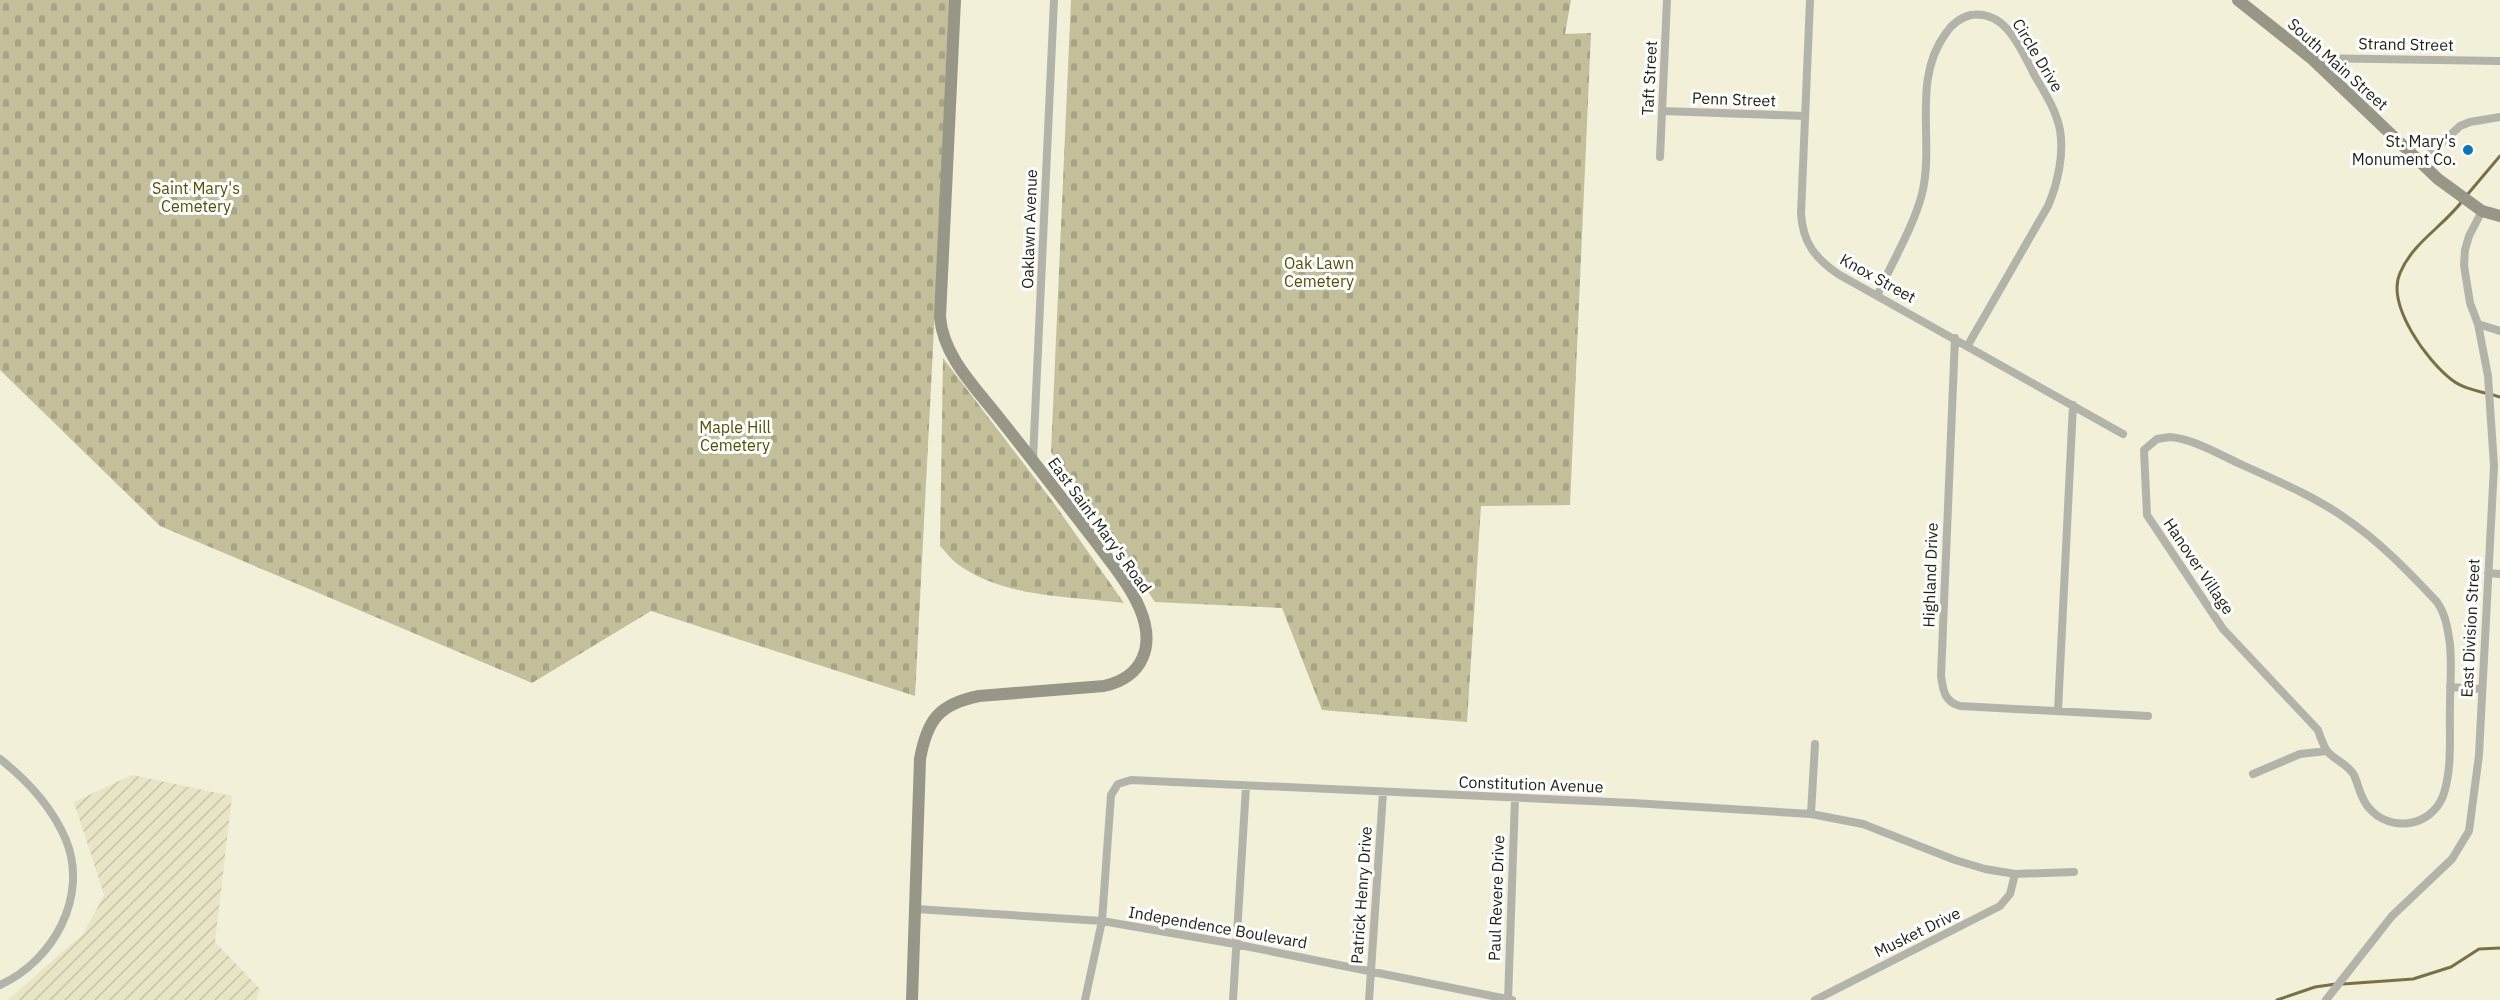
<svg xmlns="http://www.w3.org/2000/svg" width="2500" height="1000" font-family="'IBM Plex Sans',sans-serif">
	<defs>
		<pattern id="industrial-furrows" width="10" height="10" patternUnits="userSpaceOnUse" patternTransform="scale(1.5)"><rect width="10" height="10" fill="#e8e4c6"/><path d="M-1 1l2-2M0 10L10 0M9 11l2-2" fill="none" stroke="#c7c3a9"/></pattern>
		<pattern id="cemetery-stones" width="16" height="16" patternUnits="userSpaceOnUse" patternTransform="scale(1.5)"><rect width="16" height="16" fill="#c3bf9b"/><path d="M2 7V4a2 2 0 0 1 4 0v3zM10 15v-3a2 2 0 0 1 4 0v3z" fill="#a7a485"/></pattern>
	</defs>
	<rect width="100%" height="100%" fill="#f2f0d9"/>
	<path fill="url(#industrial-furrows)" d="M132 775 232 796 215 942 260 989 256 1000H8L84 933 104 895 74 802Z"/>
	<path fill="url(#cemetery-stones)" d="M0 0H951L915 696 651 611 532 683 160 526 0 370Z
		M1071 0H1571L1565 34 1591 33 1570 505 1481 506 1467 722 1322 710 1282 608 1155 602 1051 452Z
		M943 358 1053 502 1124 603C1068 596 1003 598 956 563 950 558 945 551 940 546Z"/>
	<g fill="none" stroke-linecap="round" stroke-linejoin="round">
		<path stroke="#767245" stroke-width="3" d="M2467 195 2500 156
			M2463 200C2444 226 2413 242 2400 273 2386 305 2427 361 2452 380 2465 390 2484 392 2500 397
			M2343 984 2413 979 2451 967 2479 949 2500 948
			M2277 1000 2315 987 2336 984"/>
		<path stroke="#b4b3a9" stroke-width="8" d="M1810 0 1801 214C1803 243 1815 258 1838 274L2123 434
			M2311 58 2500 61
			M1662 111 1805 116
			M1660 157 1667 0
			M2420 163 2460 126 2470 122 2500 117
			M1878 294C1892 262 1913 228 1922 194 1935 141 1911 80 1946 33 1951 25 1961 17 1971 15 2007 10 2021 50 2035 76 2045 93 2056 110 2060 130 2064 154 2058 183 2048 206L1968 345
			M2478 324 2500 331
			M1955 338 1941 676C1943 691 1945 702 1960 706L2148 716
			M2170 437C2193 439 2217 453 2238 463 2273 479 2314 496 2345 518 2379 541 2409 572 2437 602 2446 615 2448 630 2450 645 2452 665 2450 685 2450 705 2449 733 2453 768 2443 796 2431 827 2390 833 2369 808 2360 798 2359 786 2354 775 2347 763 2334 760 2327 751 2323 745 2320 736 2318 730L2223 629 2147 515 2144 450 2157 439Z
			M1033 459 1054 0
			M2488 573 2500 574
			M2450 687 2482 689
			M2058 711 2073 405
			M0 759C28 781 52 807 66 840 89 897 53 961 0 985
			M2253 774 2300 754 2327 751
			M1811 814 1815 744
			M916 909 1102 921 1235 944 1512 1000
			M1085 1000 1102 921 1111 795 1118 784 1131 780 1633 803 1811 814 1863 824 1955 860 1985 869 2015 874 2074 872
			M1233 1000 1246 786
			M1369 1000 1383 793
			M1508 1000 1515 798
			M1815 1000 2000 906 2010 894 2015 874
			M2326 1000 2392 916 2452 859 2469 831 2479 755 2494 466 2488 376 2478 324 2470 303 2464 265 2465 250 2469 236 2482 211"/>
		<path stroke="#979687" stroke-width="12" d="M2238 0 2311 58 2438 179 2482 211 2500 216
			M912 1000 920 759C927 720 939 704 979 696L1104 686C1144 677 1155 645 1140 609 1129 583 1108 559 1092 537 1060 496 1029 455 996 414 973 385 943 355 940 317L955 0"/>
	</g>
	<circle fill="#0976c0" stroke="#fff" stroke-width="2" cx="2468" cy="150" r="6"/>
	<g text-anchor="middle" stroke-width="6" stroke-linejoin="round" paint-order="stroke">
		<g font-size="16" fill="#1f1f16" stroke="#fff">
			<text transform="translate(2406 44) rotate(1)" y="6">Strand Street</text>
			<text transform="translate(2038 55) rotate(59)" y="6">Circle Drive</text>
			<text transform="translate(2338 64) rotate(42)" y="6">South Main Street</text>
			<text transform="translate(1649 78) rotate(-87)" y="6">Taft Street</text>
			<text transform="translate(1734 99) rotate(2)" y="6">Penn Street</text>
			<text transform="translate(1029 229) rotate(-88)" y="6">Oaklawn Avenue</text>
			<text transform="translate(1878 278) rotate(29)" y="6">Knox Street</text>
			<text transform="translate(1100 525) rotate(54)" y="6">East Saint Mary's Road</text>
			<text transform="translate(2199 566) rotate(56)" y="6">Hanover Village</text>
			<text transform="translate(1930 575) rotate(-88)" y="6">Highland Drive</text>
			<text transform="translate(2470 628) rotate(-87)" y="6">East Division Street</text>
			<text transform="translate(1531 784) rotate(2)" y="6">Constitution Avenue</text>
			<text transform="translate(1361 895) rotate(-86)" y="6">Patrick Henry Drive</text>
			<text transform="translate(1496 898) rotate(-88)" y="6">Paul Revere Drive</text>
			<text transform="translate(1218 927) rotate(10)" y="6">Independence Boulevard</text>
			<text transform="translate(1917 932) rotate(-26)" y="6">Musket Drive</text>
		</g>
		<g font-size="16" fill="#1f1f16" stroke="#fff" text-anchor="end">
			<text x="2456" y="147">St. Mary's<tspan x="2456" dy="18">Monument Co.</tspan></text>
		</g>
		<g font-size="16" fill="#564e00" stroke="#fff">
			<text x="196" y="194">Saint Mary's<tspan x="196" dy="18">Cemetery</tspan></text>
			<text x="1319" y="269">Oak Lawn<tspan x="1319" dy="18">Cemetery</tspan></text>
			<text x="735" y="433">Maple Hill<tspan x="735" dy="18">Cemetery</tspan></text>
		</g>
	</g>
</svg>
